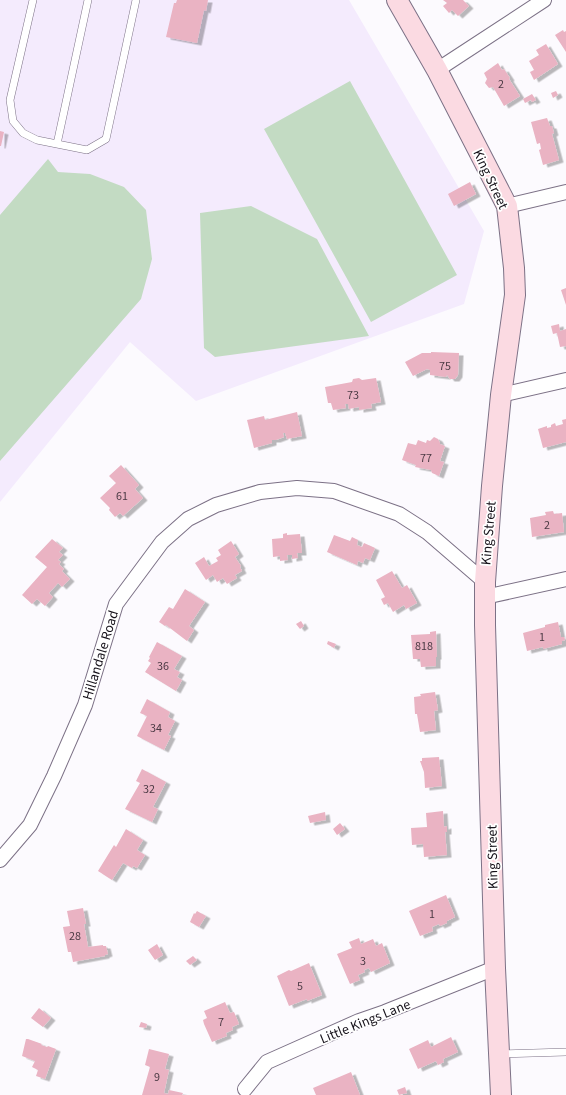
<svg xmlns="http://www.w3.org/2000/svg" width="566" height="1095" font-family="'Source Sans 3',sans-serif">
	<defs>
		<filter id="shadow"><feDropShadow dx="4.5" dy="2.5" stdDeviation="0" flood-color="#0004"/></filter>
	</defs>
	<rect width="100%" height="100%" fill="#fcfafe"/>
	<path fill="#f4ebfd" d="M0 0H349L484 231 464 304 196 401 130 342 0 502Z"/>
	<path fill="#c3dbc3" d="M350 81 457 275 371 322 264 129Z
		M48 159 58 172 90 174 124 187 146 210 152 259 141 299 0 461V215Z
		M251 206 317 239 369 336 215 357 204 348 200 213Z"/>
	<path fill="#eab3c3" filter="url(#shadow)" d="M177 0H208L206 11 204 10 197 43 166 37 174 3H176Z
		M443 0H463L469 6 458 16 452 10 449 13 443 6 447 3Z
		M563 30 564 32 566 31V52L555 35Z
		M546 44 558 64 534 80 530 72 534 70 529 61 539 55 536 50Z
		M498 63 502 70 504 69 510 78 509 79 520 96 504 106 493 87 489 88 485 83 487 79 484 73Z
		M556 91 558 95 553 98 551 93Z
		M532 94 536 100 532 102 531 100 525 103 523 99Z
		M547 118 550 126H552L554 133 552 134 559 160 543 165 539 150 541 149 540 143 537 144 531 122Z
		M0 131 4 132 1 146H0Z
		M470 182 476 194 454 206 448 194Z
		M566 288V305L561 290Z
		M559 324 560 331 566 329V346L560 347 557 333 553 334 551 326Z
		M431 352 459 353 458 375 455 379H450L447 375 446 377 430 375V370L427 369 413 376 405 362 422 353H431Z
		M359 378 362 380 376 378 381 402 371 404 372 408 359 410V407L349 409 348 404H345L346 408 333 410 331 403H328L325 387 352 382 353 379Z
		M297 412 302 436 287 439 285 433H283L284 437 276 440H272V443L254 448 247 420 264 416 265 420Z
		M566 419V442L543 448 538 429 547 426V428L551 427V425L555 423 556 426 563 424 562 420Z
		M434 437 438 439 440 443V444L445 446 440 461 444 462 439 476 432 473 431 470 415 467 416 465 402 460 408 443 416 445 418 440 426 443 427 440 430 441Z
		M121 465 139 485 135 489 143 498 123 516 120 513 115 517 109 510 110 508 100 498 116 483 109 476Z
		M553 511 554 514 562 513 564 532 532 537 530 518 546 515 545 512Z
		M287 533V535L300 534 302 553H297L298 558 292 559V555H287L288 560 280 561V556L273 557 272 539 283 538V534Z
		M334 535 350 541 352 537 358 540 357 545 362 547 364 543 375 548 370 560 365 558 363 563 358 561 357 565 327 552Z
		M52 539 63 548 59 552 63 555 58 560 61 562 59 564 64 569 62 571 70 579 62 587 58 583 49 593 53 597 45 606 37 599 32 604 22 595 47 567 35 557Z
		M231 541 239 554 235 557 241 566 240 567 242 571 235 575 237 578 227 584 223 578 217 582 213 575 206 580 195 563 204 557 209 566 218 561 216 558 221 555 218 550Z
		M392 571 402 588 407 585 417 603 406 609 404 605 393 612 388 603 384 605 381 599 385 597 376 580Z
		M185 589 205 602 189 626 194 630 187 641 166 625 165 626 159 622 169 607 173 609Z
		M301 621 304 626 300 629 296 624Z
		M558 622 561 637H564L565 640 562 641V644L543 649V647L527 651 523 633 545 627V625Z
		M436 631 437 657H436V666L421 667 420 659H413L411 635 430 634V632Z
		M328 641 336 644 334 648 327 644Z
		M157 642 182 656 174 669 180 672 177 677 182 680 176 691 145 672 151 663 148 661 150 658 149 657Z
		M435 692 438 710 434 711 436 730 420 732 417 714H415L414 697 421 696 420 694Z
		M147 699 170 712 168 717 175 721 168 735 171 736 164 750 137 736 147 716 140 713Z
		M439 757 442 786 425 788 424 772 420 761H422V758Z
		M142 769 166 782 153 807 158 809 152 822 125 809 140 783 136 781Z
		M443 811 444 827 447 826V832H445L447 855 424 857 423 844 412 845 411 828 427 827 426 813Z
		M325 812 326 820 310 823 308 816Z
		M340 823 345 829 337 835 333 829Z
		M126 829 143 840 137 850 145 855 137 868 133 866 132 868 123 863 112 880 98 871 114 845 116 847Z
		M446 895 455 917 447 921V923L440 926 439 924 432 927 433 931 420 936 409 911Z
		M83 908 86 924H84L88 947 103 945V946H106L108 954 105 955V956L73 962 71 952H68L63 927 70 926 67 911Z
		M197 911 206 916 199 927 190 922 194 913 195 914Z
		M359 938 361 944 373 939 376 946 382 943 390 963 371 972 369 968 364 970 365 972 358 975 360 980 350 984 337 954 352 948 349 942Z
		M157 944 163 955 155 960 148 950Z
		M193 956 197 960 190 965 186 961Z
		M309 963 322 995 307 1001V999L289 1006 277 976 289 970 291 971Z
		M225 1002 230 1013 234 1012 239 1024 232 1027 233 1030 226 1033 227 1036 212 1042 204 1024 203 1020 207 1018 204 1011Z
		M39 1008 51 1018 43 1027 31 1018Z
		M141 1022 147 1024 146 1028 139 1027Z
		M451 1037 458 1052 443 1059 444 1062 438 1065 436 1061 418 1069 409 1049 428 1040 431 1047Z
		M26 1039H28L42 1044 41 1045 47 1047 48 1046 56 1049 45 1079 36 1076 38 1070 32 1067 35 1061 22 1056Z
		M149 1049 169 1054 165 1069 169 1070 164 1093 168 1094 169 1090 183 1093 182 1095H142L150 1067 145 1065Z
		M351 1072 360 1095H316L313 1088Z
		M405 1087 407 1093 399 1095 397 1090Z"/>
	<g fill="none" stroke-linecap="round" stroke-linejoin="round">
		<g stroke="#7c7186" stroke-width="8">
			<path id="service" d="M33 0 10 100 13 121 23 133 37 140 87 150 106 139 136 0
				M57 144 88 0
				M500 1054 566 1052"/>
		</g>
		<g stroke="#7c7186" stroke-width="16">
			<path id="minor" d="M437 70 544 0
				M507 206 566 192
				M501 395 566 380
				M485 597 566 579
				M0 860 30 825 54 776 85 705 116 604 162 542 188 519 216 505 260 492 297 488 334 491 399 514 427 532 485 582
				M245 1089 267 1062 359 1021 385 1012 495 968"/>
		</g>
		<g stroke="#7c7186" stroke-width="22">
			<path id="secondary" d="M397 0 437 70 507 206 514 268 515 295 501 395 492 486 485 582V625L495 968 501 1095"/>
		</g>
		<use href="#service" stroke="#fff" stroke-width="7"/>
		<use href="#minor" stroke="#fff" stroke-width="14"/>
		<use href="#secondary" stroke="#fbdae2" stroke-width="20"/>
	</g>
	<g text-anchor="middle" stroke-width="3.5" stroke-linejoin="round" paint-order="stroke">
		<g font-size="12" fill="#4b3a44">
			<text x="501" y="88">2</text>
			<text x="445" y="370">75</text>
			<text x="353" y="399">73</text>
			<text x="426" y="462">77</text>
			<text x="122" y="500">61</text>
			<text x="547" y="529">2</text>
			<text x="542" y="641">1</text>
			<text x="424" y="650">818</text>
			<text x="163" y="670">36</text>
			<text x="156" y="732">34</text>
			<text x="149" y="793">32</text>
			<text x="432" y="918">1</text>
			<text x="75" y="940">28</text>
			<text x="363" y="965">3</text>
			<text x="300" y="990">5</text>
			<text x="221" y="1026">7</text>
			<text x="157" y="1081">9</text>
		</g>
		<g font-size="14" fill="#16121a" stroke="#fff">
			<text transform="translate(491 179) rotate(65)" y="5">King Street</text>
			<text transform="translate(488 533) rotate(-85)" y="5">King Street</text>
			<text transform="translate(100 655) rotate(-73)" y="5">Hillandale Road</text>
			<text transform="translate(492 857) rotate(-91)" y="5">King Street</text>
			<text transform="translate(365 1021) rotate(-22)" y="5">Little Kings Lane</text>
		</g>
	</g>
</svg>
